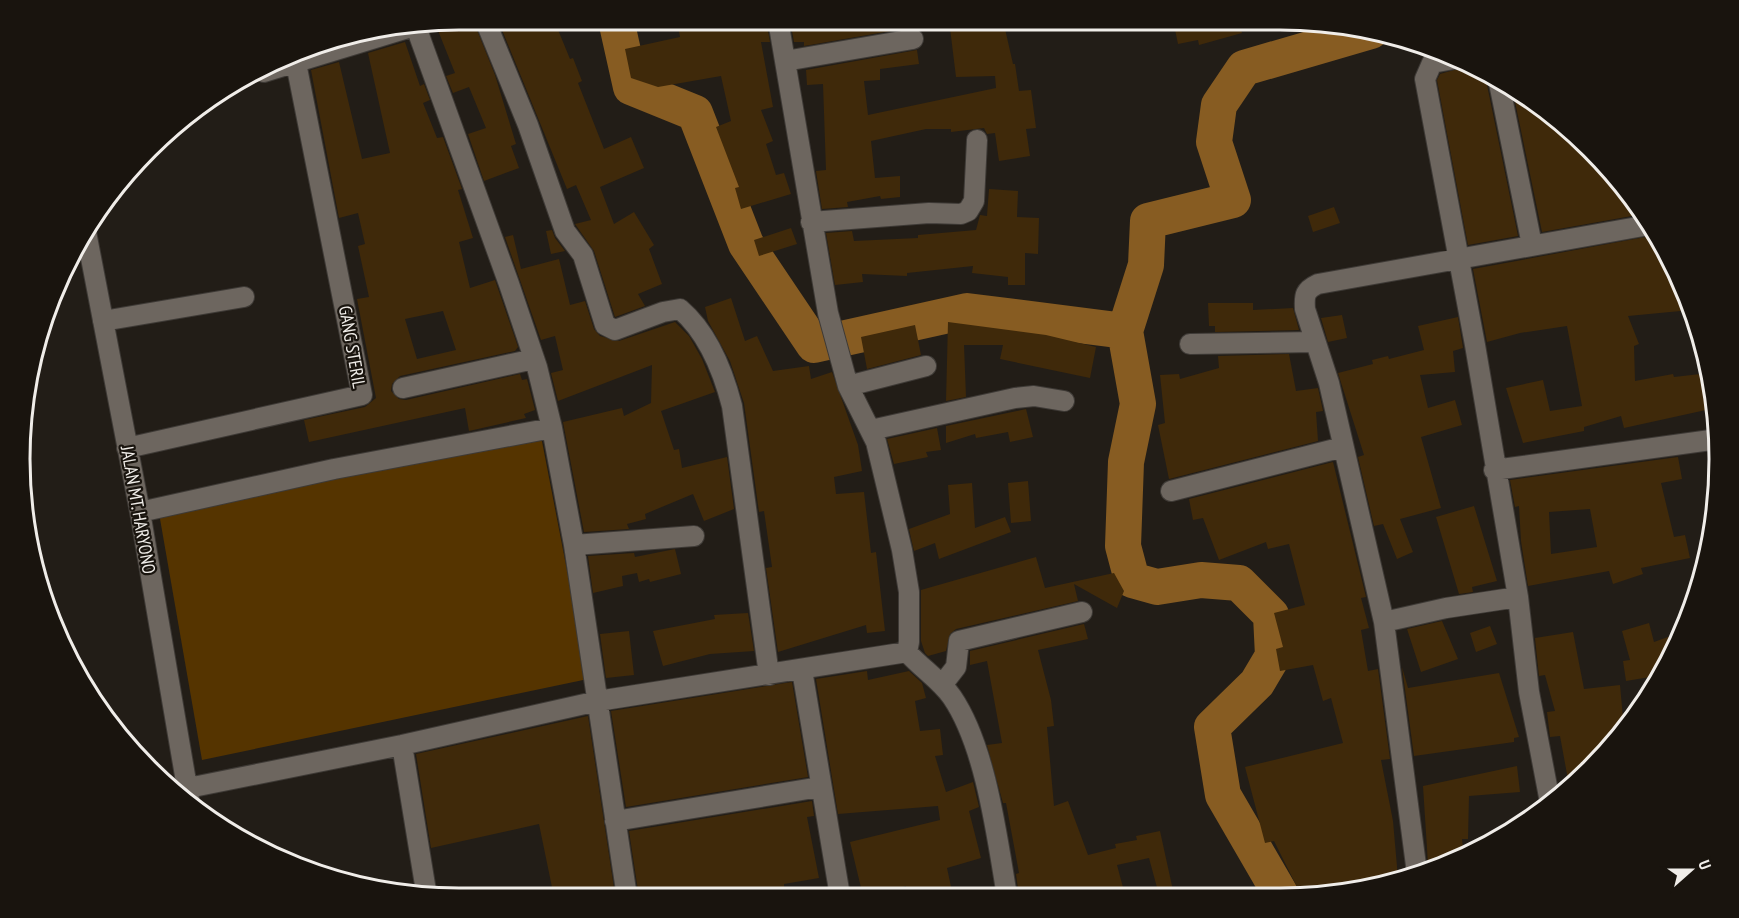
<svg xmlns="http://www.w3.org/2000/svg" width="1739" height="918" font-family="'PT Sans Narrow',sans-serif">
	<rect width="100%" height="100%" fill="#221d17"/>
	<path fill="#553400" d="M540 431 588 679 202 760 159 513Z"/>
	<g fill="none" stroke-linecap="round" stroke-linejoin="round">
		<path stroke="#875c22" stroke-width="36" d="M616 20 631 87 695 113 746 244 814 345 967 311 1125 331
			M1281 895 1223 795 1212 727 1257 683 1273 656 1271 615 1239 583 1201 580 1157 587 1132 580 1123 546 1126 462 1138 404 1125 331 1146 265 1148 221 1233 200 1214 142 1219 105 1244 68 1371 31"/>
	</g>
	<path fill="#3f290a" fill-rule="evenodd" d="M459 20H473L495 75 516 144 511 146 519 168 484 181 468 134 486 128 469 87 453 93 446 76 455 73 435 23Z
		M498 20H554L570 59 573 58 582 81 578 83 604 149 631 137 644 168 600 187 614 224 634 212 654 245 649 249 662 284 638 294 645 306 615 317 594 251 575 224 591 220 576 185 567 189Z
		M677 20H766L770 42H761L773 107 761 110 773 141 766 144 776 175 784 173 791 194 741 209 735 188 739 187 716 127 731 121 721 76 658 87 631 78 625 49 680 37Z
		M790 20H913L914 27 804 46V42H794Z
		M949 20H1003L1013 64H1015L1019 91 1031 90 1036 128 1026 129 1030 156 999 161 995 133 987 134 984 128 951 132V129H926L871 141 875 178 900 176V197L881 199 880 196 847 202 848 207 822 209 816 171 826 170 823 84 807 85 806 70 917 50 919 64 880 69V80L864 81 868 115 996 88 995 76 956 77Z
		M1173 20H1238L1242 33 1199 45 1198 40 1178 44Z
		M405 42 420 86 424 84 430 100 423 103 437 138 443 137 462 189 458 190 473 238 459 242 470 288 495 280 518 347 515 351 400 376 392 384 391 391 399 399 406 400 520 374 522 380 527 379 535 410 524 414 526 418 469 431 465 408 309 442 304 420 365 407 376 398 357 299 369 297 358 246 365 244 358 213 339 218 311 70 339 62 362 159 390 153 368 53ZM443 311 456 350 417 359 405 319Z
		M1461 68H1474L1487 73 1486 80 1518 236 1468 245 1437 80 1440 74Z
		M1512 87 1569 128 1628 191 1643 214 1542 232Z
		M989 189 1018 191 1017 217 1039 218 1038 254 1025 253V285H1008V277L972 273 973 266 907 273V276L862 274 863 282 835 285 826 233 852 231 854 241 918 238V235L976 230 980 215 987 216Z
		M1334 207 1340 223 1313 232 1308 216Z
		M791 228 797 244 759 256 754 240Z
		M552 230 555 238 565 251 551 254 546 231Z
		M513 235 521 269 559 259 570 305 585 301 594 329 600 336 619 341 675 322 689 336 702 359 715 392 661 411 674 450 679 449 682 468 727 457 734 509 704 521 693 494 645 514 646 519 627 524 629 529 584 532 563 422 622 408 624 416 651 403 652 365 558 401 551 373 563 370 555 336 541 340 505 237Z
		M1656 235 1674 264 1691 310 1628 316 1639 344 1634 346 1635 381 1673 374 1674 377 1709 373 1715 408 1624 428 1621 416 1584 427V431L1523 443 1506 388 1543 380 1550 411 1582 406 1567 326 1520 333 1487 342 1473 269Z
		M731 298 745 341 757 336 773 371 809 366 811 379 832 372 858 445 862 471 834 477 836 494 864 492 871 553 876 552 885 631 867 633 866 625 778 652 766 568 772 567 764 511 759 512 744 403 730 361 708 321 705 307Z
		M1208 303H1253V310L1293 308 1299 330 1215 332V326H1209Z
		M1342 315 1347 338 1328 342 1321 318Z
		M1458 317 1463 348 1453 351 1455 372 1420 375 1428 408 1455 400 1462 425 1421 437 1441 508 1400 519 1413 552 1397 559 1383 524 1374 526 1358 457 1364 455 1338 373 1373 364 1372 360 1388 356 1389 359 1424 350 1418 326Z
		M948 322 1046 335 1096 347 1090 378 1000 359 1003 345H964L966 397 946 401Z
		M915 325 921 355 867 369 861 337Z
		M1289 354 1296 391 1318 388 1323 411 1316 412 1318 441 1169 479 1158 425 1165 423 1160 375 1179 374 1180 379 1219 368 1218 356Z
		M1026 409 1033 437 1010 442 1008 432 976 438 975 434 946 443V426Z
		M937 428 941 450 926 452 928 457 894 464 887 439Z
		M1678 457 1682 479 1661 483 1674 537 1685 535 1690 558 1641 568 1643 574 1613 584 1609 571 1528 586 1521 541 1519 506 1515 507 1510 480ZM1590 509 1597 547 1551 554 1549 512Z
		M1333 462 1366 597 1361 598 1369 628 1361 630 1368 671 1378 669 1390 759 1381 760 1393 821 1398 878 1337 895H1301L1274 841 1265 843 1245 767 1343 743 1331 698 1323 701 1313 665 1280 671 1276 649 1283 647 1274 613 1305 605 1289 544 1268 549 1266 542 1219 560 1203 518 1193 520 1189 499Z
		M1028 481 1031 521 1011 523 1008 483Z
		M972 483 975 528 1005 517 1011 532 939 559 935 543 914 551 909 529 950 514 948 485Z
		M1474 506 1497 581 1472 587 1473 592 1459 594 1436 517Z
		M675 549 681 574 650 582 649 579 639 582 637 573 622 576 623 586 593 593 588 556 634 553 635 557Z
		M1036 557 1045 588 1114 573 1124 591 1117 608 1074 584 1078 601 956 629 950 634 946 651 928 656 925 653 921 641V590Z
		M748 613 754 651 710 654 663 666 653 631 715 619 714 615Z
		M1442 621 1458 659 1421 672 1407 629Z
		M1649 623 1654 642 1682 632 1662 675 1626 681 1623 661 1630 660 1622 631Z
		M1084 624 1088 639 1038 650 1051 700 1054 726 1047 727 1054 806 1068 801 1088 855 1116 848 1115 844 1137 840 1136 836 1160 831 1174 895H1159L1149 858 1117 865 1125 895 1019 896 1016 874 1019 873 1006 803H1003L987 745 1002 743 987 661 970 665V651Z
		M1490 626 1497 644 1476 652 1470 633Z
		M629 631 634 675 606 678 600 634Z
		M1573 632 1584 689 1620 685 1624 729 1610 749 1569 785 1560 736 1550 737 1547 712 1555 711 1545 675 1539 676 1535 638Z
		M1402 667 1408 688 1499 673 1519 737 1514 738V742L1414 756Z
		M867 671 868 680 909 671 922 683 926 698 915 701 920 731 940 729 943 755 935 756 946 792 973 782 979 807 969 811 981 858 947 868 953 896H906V886L874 896H863L850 842 940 820 938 806 838 814 816 679Z
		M792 682 808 777 626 807 611 711Z
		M588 716 614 888 571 897H554L539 824 431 848 416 754Z
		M1517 766 1520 792 1469 796 1468 839H1462L1464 857 1428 864 1423 786Z
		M812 801 814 816 807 817 819 878 784 884V888L765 889 735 897H639L629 831Z"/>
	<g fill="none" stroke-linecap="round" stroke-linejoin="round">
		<g stroke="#3e3a36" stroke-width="22">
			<path id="minor" d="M485 20 528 125 565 231 583 255 605 325 615 330 663 312 680 309C708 333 723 371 732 406L769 675
				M778 20 828 313 848 386 876 442 902 550 909 592V642L907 652C921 668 940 680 952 697 986 747 997 837 1007 896
				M416 27 509 284 537 367 552 428 574 545 627 897
				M1454 59 1432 63 1425 79 1475 345 1518 597 1529 692 1550 802
				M785 61 913 39
				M264 72 408 28
				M1498 78 1532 245
				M811 222 929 213 961 214 968 211 974 201 977 140
				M86 232 140 512 189 799
				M103 321 244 297
				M1190 344 1315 342
				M848 386 926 366
				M403 388 534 359
				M871 430 1015 398 1034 396 1064 401
				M127 448 362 395 296 63
				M1494 470 1718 439
				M1171 491 1343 447
				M140 512 334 469 552 428
				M574 545 694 536
				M1384 622 1446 608 1518 597
				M802 670 840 896
				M942 685 956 667 959 641 1082 612
				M402 745 427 897
				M188 788 402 745 598 701 907 652
				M615 821 820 787
				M1417 873 1384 622 1329 383 1305 309C1304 295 1305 290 1318 284L1649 225"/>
		</g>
		<use href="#minor" stroke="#6d665f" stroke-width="20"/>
	</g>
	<g text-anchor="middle" stroke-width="4.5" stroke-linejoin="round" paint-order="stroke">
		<g font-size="18" fill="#f0ede9" stroke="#19140e">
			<text transform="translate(352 347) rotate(80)" y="6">GANG STERIL</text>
			<text transform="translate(138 510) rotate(80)" y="6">JALAN MT. HARYONO</text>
		</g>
	</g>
	<path d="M0 0H1739V918H0ZM459 30H1280A429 429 0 0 1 1709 459V459A429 429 0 0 1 1280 888H459A429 429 0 0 1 30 459V459A429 429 0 0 1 459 30Z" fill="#19140e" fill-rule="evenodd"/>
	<path fill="none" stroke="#f0ede9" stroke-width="3" d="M459 30H1280A429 429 0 0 1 1709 459V459A429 429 0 0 1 1280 888H459A429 429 0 0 1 30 459V459A429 429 0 0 1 459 30Z"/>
	<g transform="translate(1691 870) rotate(69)" stroke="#19140e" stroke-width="4.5" paint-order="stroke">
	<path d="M0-4.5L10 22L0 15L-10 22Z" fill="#f0ede9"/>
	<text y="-9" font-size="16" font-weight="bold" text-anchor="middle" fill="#f0ede9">U</text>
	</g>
</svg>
